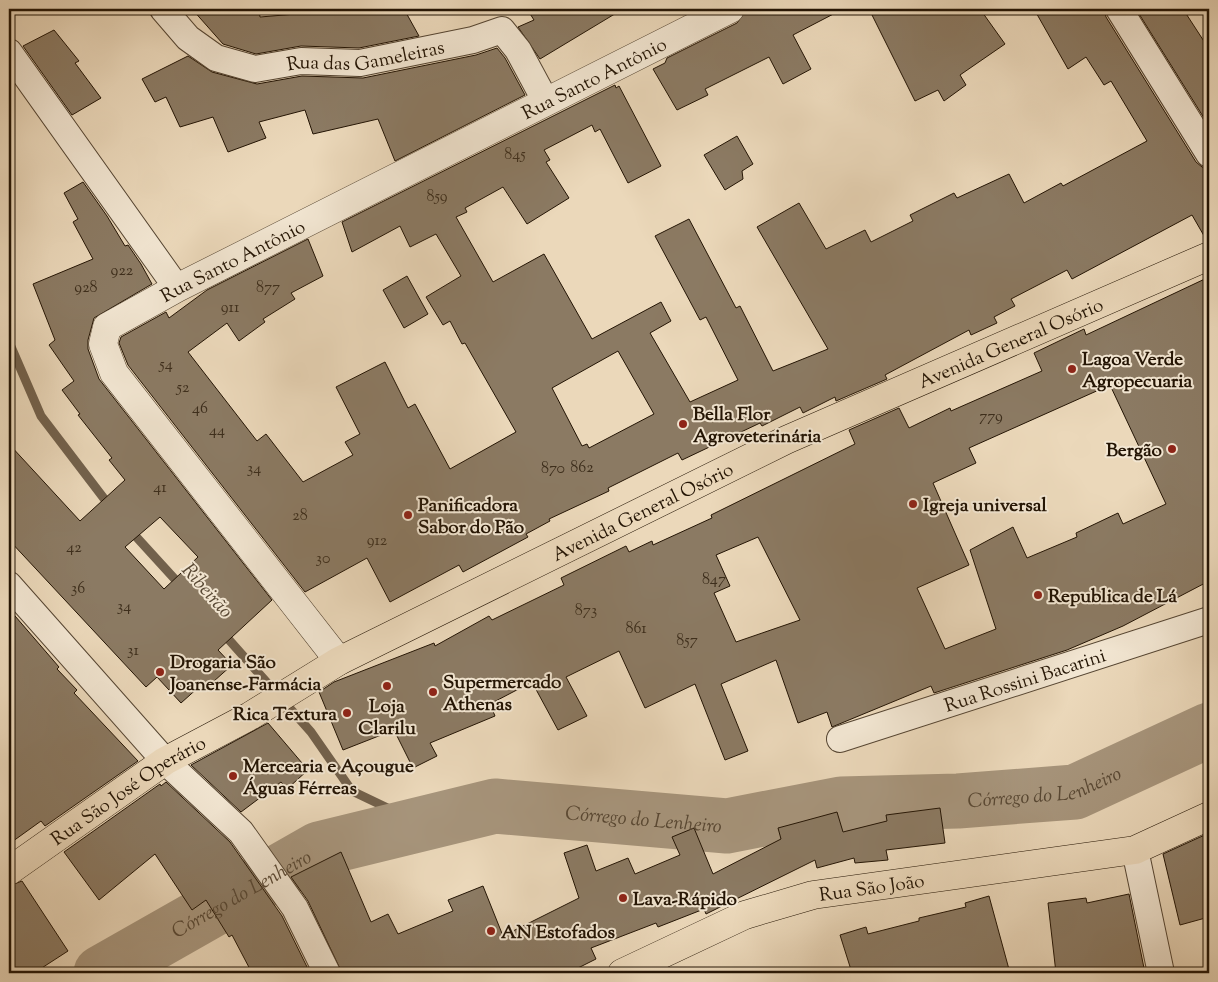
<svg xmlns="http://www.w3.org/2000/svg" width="1218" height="982" font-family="'Sorts Mill Goudy',serif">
	<rect width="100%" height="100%" fill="#ebd8ba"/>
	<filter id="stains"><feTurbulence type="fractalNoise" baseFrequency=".004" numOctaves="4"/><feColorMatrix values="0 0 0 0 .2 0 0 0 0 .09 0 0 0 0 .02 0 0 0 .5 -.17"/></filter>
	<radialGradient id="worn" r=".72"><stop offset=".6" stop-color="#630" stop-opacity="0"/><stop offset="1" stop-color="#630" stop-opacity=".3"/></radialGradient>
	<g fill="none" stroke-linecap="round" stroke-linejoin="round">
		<path stroke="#72614c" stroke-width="9" d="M9 342 41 416 112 509
			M130 530 182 587
			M222 632 311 732 352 791 421 824"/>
		<path stroke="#a7957c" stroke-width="55" id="s1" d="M101 973 319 849 495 806 727 826 841 804 958 801 1075 792 1209 730"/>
	</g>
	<path fill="#8b7a63" stroke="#231404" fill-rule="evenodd" d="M192 9H259L260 17 308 13 307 9H404L419 36 359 48 301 46 256 54 223 44Z
		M527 9H623L540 59 518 27 534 20Z
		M752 9H843L793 35 811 69 783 84 769 57 705 89 708 95 677 110 653 69 665 63 667 58 737 23 745 12Z
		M869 9H980L1005 44 960 75 966 85 944 101 938 90 915 101Z
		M1034 9H1104L1106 17 1196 162 1202 167 1209 169V241H1207L1192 215 1072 279 1067 270 1011 299 1015 306 994 317 997 323 971 335 969 330 885 375 887 379 836 401 835 397 803 413 800 407 762 426 760 423 682 460 678 453 608 488 609 491 549 519 550 521 526 534 528 537 463 572 459 565 390 602 367 558 305 592 128 365 119 343 121 337 166 312 169 318 207 290 308 239 323 276 291 293 295 299 263 319 265 322 239 341 227 323 188 352 257 441 266 434 303 482 353 455 345 442 360 434 336 387 385 362 408 408 415 404 450 469 516 432 465 343 462 344 450 321 443 325 426 297 461 276 436 234 410 247 400 226 352 252 342 222 615 85 616 88 619 86 661 166 628 183 600 129 595 132 592 125 544 150 550 160 546 162 569 198 527 224 503 187 465 208 467 212 456 217 493 282 544 254 592 339 661 302 671 321 650 333 690 402 738 380 706 317 700 320 655 236 689 219 736 308 740 306 773 371 828 349 757 227 799 203 826 249 865 230 871 242 913 221 910 215 954 193 957 198 1009 174 1024 203 1061 183 1063 186 1147 141 1111 81 1104 85 1086 57 1068 69ZM618 351 654 414 589 448 587 444 582 446 552 388Z
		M1136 9H1183L1209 49V126Z
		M54 30 79 61 75 63 101 98 72 115 23 46Z
		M497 48 505 58 525 95 395 161 378 119 313 134 305 110 259 122 266 138 228 152 213 117 180 127 166 97 155 102 142 79 188 56 212 72 257 84 302 76 363 78 476 55Z
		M737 136 753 164 742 171 743 179 725 190 704 155Z
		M83 182 107 216 125 246 128 245 141 264 152 284 94 318 88 340V349L99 379 272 600 218 650 232 665 204 690 200 686 181 703 157 677 146 687 9 540V444L80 521 125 480 109 460 112 458 78 415 80 414 62 390 74 381 49 345 55 340 33 284 93 259 73 222 78 219 64 193ZM160 517 198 557 164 589 125 547Z
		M407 276 428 314 404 328 383 290Z
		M1209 277V581L1123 626 1067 650 934 693 931 686 832 727 827 712 798 723 776 660 721 684 748 751 725 760 695 684 645 708 619 651 566 677 587 716 558 730 532 682 490 704 495 716 430 743 437 756 413 768 394 730 343 750 319 692 334 682 434 643 435 646 489 616 492 620 564 585 561 578 626 546 629 552 652 541 653 545 712 518 711 515 855 444 849 430 899 408 909 428 950 408 951 411 1042 371 1034 353 1084 329 1086 335ZM1110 385 1166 504 1123 524 1118 513 1076 533 1077 537 1027 558 1013 527 970 550 996 629 945 649 917 588 969 565 933 483 976 463 969 448ZM758 537 800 620 736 642 714 593 730 586 716 555Z
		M9 609 59 667 57 669 77 690 74 693 138 761 45 826 41 821 9 844Z
		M268 723 308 770 287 789 281 782 241 812 191 765Z
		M166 782 230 842 282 916 310 973H252L232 935 229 937 206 900 192 910 155 854 99 900 64 852 160 784 161 786Z
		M940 808 945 843 886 850 888 860 855 863 854 858 817 868 815 860 706 914 704 909 658 927 656 923 591 948 596 959 568 973H342L308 901 291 877 341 852 371 922 388 914 398 934 453 911 448 900 483 886 503 936 579 898 564 853 587 845 596 871 628 858 635 874 680 855 672 837 694 828 713 874 781 839 778 828 804 821 837 812 843 832 887 821 886 815Z
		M1209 833V917L1180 925 1163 854Z
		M22 881 68 951 34 973H9V886Z
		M1129 894 1145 973H1056L1048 903 1086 898 1087 903Z
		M989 896 1010 973H852L840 935 866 927 868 934 919 921V918L966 907 965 903Z"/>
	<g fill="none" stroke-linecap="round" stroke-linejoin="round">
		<g stroke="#554532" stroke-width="28">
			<g id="minor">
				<path id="s2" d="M163 9 188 38 216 58 255 69 301 61 360 63 473 40 502 30 518 50 546 102"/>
				<path d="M1119 9 1209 154"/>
				<path d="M9 52 177 288"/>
				<path d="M9 585 165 761 241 832 295 908 327 973"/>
				<path id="s3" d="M840 739 1209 620"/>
				<path d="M1135 850 1161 973"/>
			</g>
		</g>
		<g stroke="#554532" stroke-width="29">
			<g id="tertiary">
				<path id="s4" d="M339 661 114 373 103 344 107 327 177 288 730 9"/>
			</g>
		</g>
		<g stroke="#231404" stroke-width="29">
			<g id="trunk">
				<path id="s5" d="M9 871 165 761 250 716 339 661 786 440 1209 256"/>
				<path id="s6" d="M622 973 745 915 813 895 1135 850 1209 816"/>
			</g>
		</g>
		<use href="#minor" stroke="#f2e6d2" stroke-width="26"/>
		<use href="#tertiary" stroke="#f2e6d2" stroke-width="28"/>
		<use href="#trunk" stroke="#ebd8ba" stroke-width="28"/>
	</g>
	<g fill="#8f2418" stroke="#f2e6d2" stroke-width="2">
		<circle cx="1072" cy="369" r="5"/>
		<circle cx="683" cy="424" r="5"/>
		<circle cx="1172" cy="449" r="5"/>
		<circle cx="913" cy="504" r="5"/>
		<circle cx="408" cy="515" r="5"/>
		<circle cx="1038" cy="595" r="5"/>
		<circle cx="160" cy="672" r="5"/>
		<circle cx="387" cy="686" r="5"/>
		<circle cx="433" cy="692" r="5"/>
		<circle cx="347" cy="713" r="5"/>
		<circle cx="233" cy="776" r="5"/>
		<circle cx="623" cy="898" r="5"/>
		<circle cx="491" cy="931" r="5"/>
	</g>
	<g text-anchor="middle" stroke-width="4" stroke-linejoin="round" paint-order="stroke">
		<g font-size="16" fill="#3d2e1c">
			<text x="515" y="159">845</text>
			<text x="437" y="201">859</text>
			<text x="122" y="275">922</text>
			<text x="86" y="292">928</text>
			<text x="268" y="292">877</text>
			<text x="230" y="312">911</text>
			<text x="166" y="369">54</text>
			<text x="183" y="392">52</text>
			<text x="200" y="413">46</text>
			<text x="991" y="421">779</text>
			<text x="217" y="435">44</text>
			<text x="582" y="472">862</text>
			<text x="254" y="473">34</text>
			<text x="553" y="473">870</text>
			<text x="160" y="492">41</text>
			<text x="300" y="520">28</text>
			<text x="377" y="545">912</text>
			<text x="74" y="552">42</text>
			<text x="323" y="563">30</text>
			<text x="714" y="584">847</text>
			<text x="78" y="593">36</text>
			<text x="124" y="611">34</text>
			<text x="586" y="615">873</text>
			<text x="636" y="633">861</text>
			<text x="687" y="645">857</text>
			<text x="133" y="655">31</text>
		</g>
		<g font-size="19" fill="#231404" stroke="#f2e6d2">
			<text dy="7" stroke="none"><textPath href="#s2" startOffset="225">Rua das Gameleiras</textPath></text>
			<text dy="7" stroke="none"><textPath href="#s4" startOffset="961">Rua Santo Antônio</textPath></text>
			<text dy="7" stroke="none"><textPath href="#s4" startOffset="556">Rua Santo Antônio</textPath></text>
			<text dy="7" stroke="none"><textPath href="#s5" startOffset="1135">Avenida General Osório</textPath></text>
			<text dy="7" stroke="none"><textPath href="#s5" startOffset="730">Avenida General Osório</textPath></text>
			<text dy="7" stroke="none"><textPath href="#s3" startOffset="194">Rua Rossini Bacarini</textPath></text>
			<text dy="7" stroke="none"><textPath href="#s5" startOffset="144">Rua São José Operário</textPath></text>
			<text dy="7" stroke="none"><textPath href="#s6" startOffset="266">Rua São João</textPath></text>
		</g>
		<g font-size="19" font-weight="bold" fill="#231404" stroke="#f2e6d2" text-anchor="start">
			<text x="1082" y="365">Lagoa Verde<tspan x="1082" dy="22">Agropecuaria</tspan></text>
			<text x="693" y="420">Bella Flor<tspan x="693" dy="22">Agroveterinária</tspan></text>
			<text x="1162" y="456" text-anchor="end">Bergão</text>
			<text x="418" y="511">Panificadora<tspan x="418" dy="22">Sabor do Pão</tspan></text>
			<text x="923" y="511">Igreja universal</text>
			<text x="1048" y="602">Republica de Lá</text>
			<text x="170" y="668">Drogaria São<tspan x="170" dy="22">Joanense-Farmácia</tspan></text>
			<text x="443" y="688">Supermercado<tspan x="443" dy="22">Athenas</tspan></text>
			<text x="387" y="712" text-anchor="middle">Loja<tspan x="387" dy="22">Clarilu</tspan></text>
			<text x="337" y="720" text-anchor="end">Rica Textura</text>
			<text x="243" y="772">Mercearia e Açougue<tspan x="243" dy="22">Águas Férreas</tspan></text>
			<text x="633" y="905">Lava-Rápido</text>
			<text x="501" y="938">AN Estofados</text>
		</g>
		<g font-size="20" font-style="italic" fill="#584834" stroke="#f2e6d2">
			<text transform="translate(208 590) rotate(48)" y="7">Ribeirão</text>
			<text dy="7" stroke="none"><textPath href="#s1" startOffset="986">Córrego do Lenheiro</textPath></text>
			<text dy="7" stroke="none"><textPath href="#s1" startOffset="581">Córrego do Lenheiro</textPath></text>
			<text dy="7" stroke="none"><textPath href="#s1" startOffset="161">Córrego do Lenheiro</textPath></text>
		</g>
	</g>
	<rect width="1218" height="982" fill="none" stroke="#ebd8ba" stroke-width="30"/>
	<rect x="10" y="10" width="1198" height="962" fill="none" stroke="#231404" stroke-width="2.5"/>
	<rect x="15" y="15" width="1188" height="952" fill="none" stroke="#231404"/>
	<rect width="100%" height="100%" filter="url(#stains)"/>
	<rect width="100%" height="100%" fill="url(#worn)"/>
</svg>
